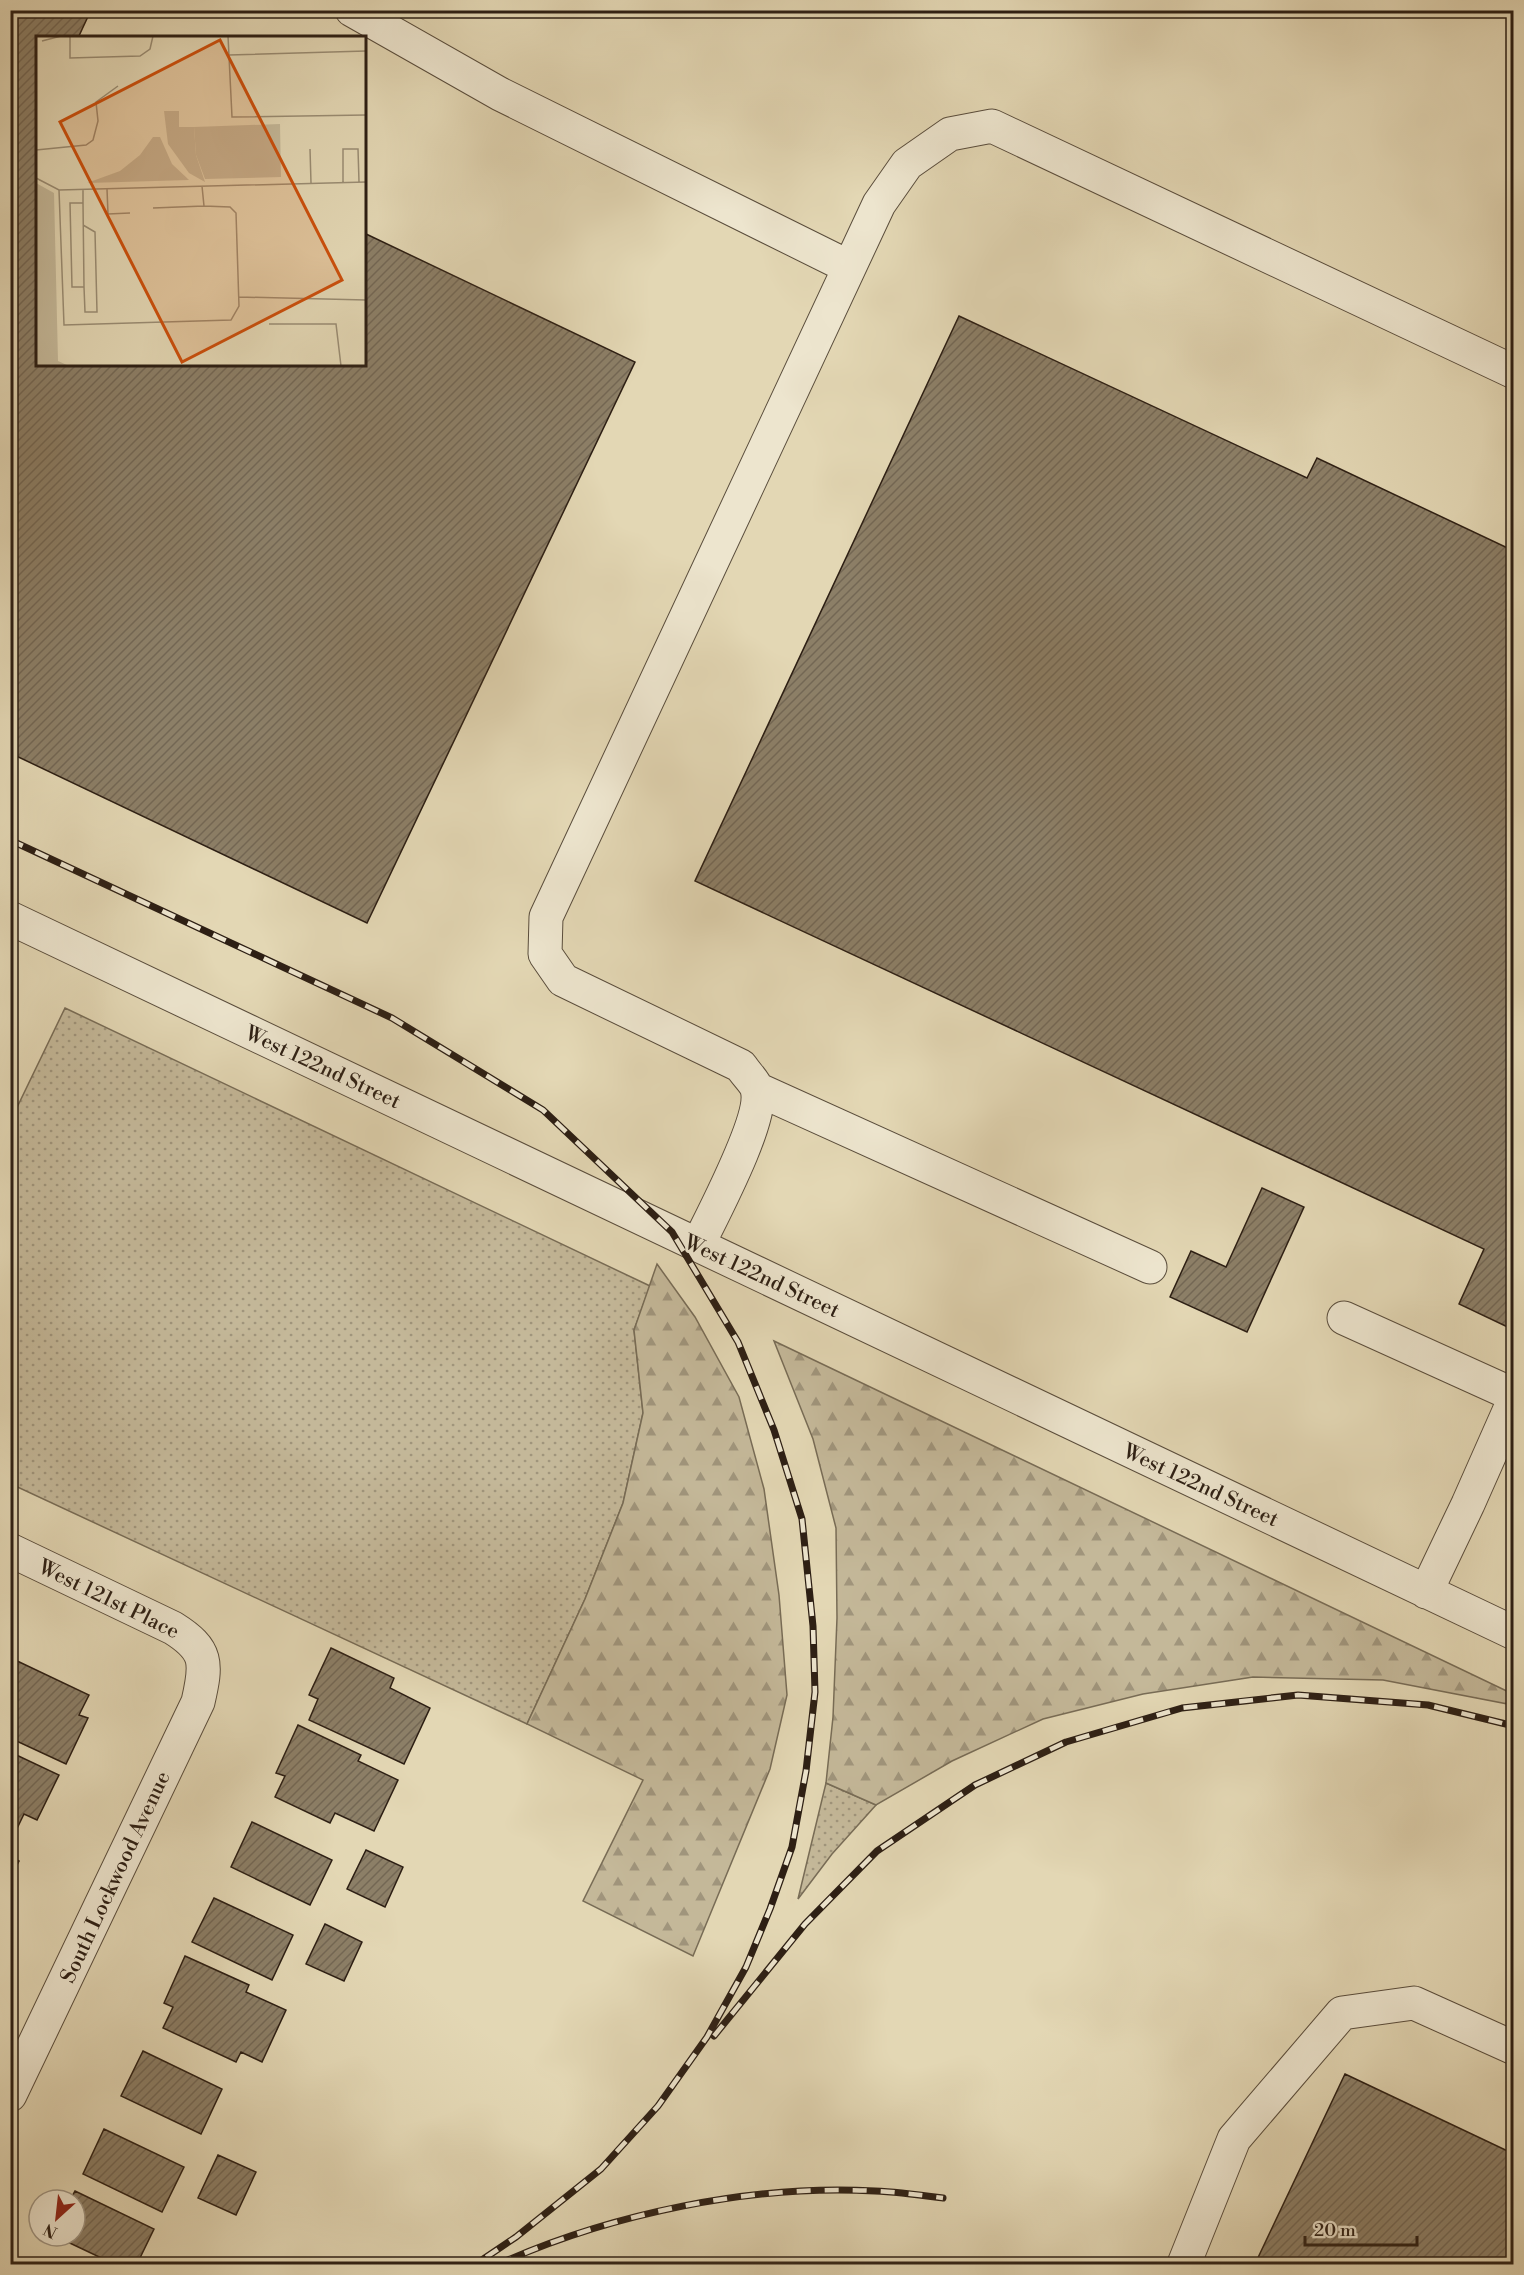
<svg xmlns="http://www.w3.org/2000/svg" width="1524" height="2275" font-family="'Libre Bodoni',serif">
	<defs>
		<pattern id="grass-dots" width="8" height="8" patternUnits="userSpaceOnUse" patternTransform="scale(1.5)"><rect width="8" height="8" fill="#c4b899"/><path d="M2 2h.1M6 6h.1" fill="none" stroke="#a0957c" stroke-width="1.8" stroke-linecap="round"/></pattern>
		<pattern id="forest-firs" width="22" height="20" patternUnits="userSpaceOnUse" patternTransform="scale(1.5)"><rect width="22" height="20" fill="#c4b899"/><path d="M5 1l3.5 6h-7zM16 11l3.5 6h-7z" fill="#a0957c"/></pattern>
		<pattern id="building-hatch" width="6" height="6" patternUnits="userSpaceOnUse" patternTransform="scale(1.5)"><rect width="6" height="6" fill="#8c7f67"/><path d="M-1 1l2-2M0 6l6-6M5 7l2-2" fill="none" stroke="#736754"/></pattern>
	</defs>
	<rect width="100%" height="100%" fill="#e3d7b4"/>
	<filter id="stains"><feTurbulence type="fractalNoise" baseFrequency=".00333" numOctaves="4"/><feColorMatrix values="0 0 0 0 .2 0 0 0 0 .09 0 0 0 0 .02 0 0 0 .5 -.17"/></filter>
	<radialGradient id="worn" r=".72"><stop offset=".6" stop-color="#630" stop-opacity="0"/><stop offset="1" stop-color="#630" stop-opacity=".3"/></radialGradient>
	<path fill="url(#grass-dots)" stroke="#786c56" stroke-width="1.5" d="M65 1008 650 1286 634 1330 643 1413 623 1503 585 1599 527 1724 11 1484 10 1122Z
		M826 1783 876 1805 832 1854 798 1899Z"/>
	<path fill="url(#forest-firs)" stroke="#786c56" stroke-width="1.5" d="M657 1264 695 1317 739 1397 764 1489 779 1595 787 1695 770 1769 693 1956 583 1901 643 1780 527 1724 585 1599 623 1503 643 1413 634 1330Z
		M774 1341 1513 1694V1705L1383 1680 1253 1677 1143 1694 1043 1719 952 1761 876 1805 826 1783 833 1717 837 1618 836 1528 813 1439Z"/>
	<path fill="url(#building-hatch)" stroke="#2d1f14" stroke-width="1.5" d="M10 10H91L78 38H38V364H364V233L635 362 367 923 10 753Z
		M959 316 1307 478 1317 458 1514 551V1330L1459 1304 1484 1249 695 881Z
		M1262 1188 1304 1207 1247 1332 1170 1297 1191 1251 1226 1267Z
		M331 1648 394 1678 390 1688 430 1708 404 1764 309 1720 318 1699 309 1695Z
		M13 1659 89 1695 79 1715 88 1718 66 1764 10 1738V1664Z
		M298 1725 361 1755 358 1761 398 1780 374 1831 335 1813 330 1823 275 1797 285 1776 276 1773Z
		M10 1752 59 1775 37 1820 24 1814 11 1841Z
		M252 1822 332 1860 310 1905 231 1867Z
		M366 1850 403 1867 385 1907 347 1889Z
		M10 1856 19 1861 10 1879Z
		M214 1898 293 1935 272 1980 192 1942Z
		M325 1924 362 1942 344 1981 306 1964Z
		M185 1956 249 1985 246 1992 286 2010 262 2062 241 2052 236 2062 163 2028 173 2007 164 2003Z
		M143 2051 222 2089 201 2134 121 2096Z
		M1345 2074 1514 2154V2264H1255Z
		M104 2129 184 2167 162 2212 83 2174Z
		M218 2155 256 2172 236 2215 198 2198Z
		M75 2191 154 2229 137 2264H114L55 2236H75V2200H70Z"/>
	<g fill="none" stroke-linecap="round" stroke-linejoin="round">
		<g stroke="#5a4d3c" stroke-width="35">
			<path id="minor" d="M352 10 500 94 849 267
				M10 918 1514 1633
				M757 1089 1150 1267
				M698 1245C712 1216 765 1117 757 1089 755 1082 745 1073 741 1066L563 980 545 954 546 917 879 204 907 164 950 134 992 126 1514 372
				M1344 1318 1514 1395
				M10 1550 173 1628C208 1650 207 1663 198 1702L10 2095
				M1426 1592 1468 1504 1514 1400
				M1184 2264 1234 2139 1342 2013 1414 2003 1514 2048"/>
		</g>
		<use href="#minor" stroke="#ede5ce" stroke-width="33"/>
		<g stroke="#2d1f14" stroke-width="7">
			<path id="rail" d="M10 840 392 1018 543 1110 672 1232 738 1342 774 1430 802 1519 813 1626 815 1692 806 1771 792 1847 770 1909 746 1967 707 2037 658 2106 601 2169 516 2237 476 2264
				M714 2036 805 1924 877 1851 975 1785 1066 1742 1182 1708 1298 1695 1428 1705 1514 1726
				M499 2264C610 2214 752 2184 875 2191 898 2192 920 2195 943 2198"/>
		</g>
		<use href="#rail" stroke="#ede5ce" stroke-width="4.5" stroke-dasharray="14" stroke-linecap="butt"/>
	</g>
	<g text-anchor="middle" stroke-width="6" stroke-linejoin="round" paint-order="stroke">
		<g font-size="21" fill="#2d1f14" stroke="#ede5ce">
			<text transform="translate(323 1067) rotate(25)" y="7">West 122nd Street</text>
			<text transform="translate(762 1276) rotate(25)" y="7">West 122nd Street</text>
			<text transform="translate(1201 1485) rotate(25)" y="7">West 122nd Street</text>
			<text transform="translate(109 1599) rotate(26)" y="7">West 121st Place</text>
			<text transform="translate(115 1877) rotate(-65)" y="7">South Lockwood Avenue</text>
		</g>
	</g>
	<g transform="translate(36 36)">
		<rect width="330" height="330" fill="#e3d7b4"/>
		<path d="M244 88 245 141 169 143 160 119 158 91ZM0 147 18 157 22 325 33 330H0Z" fill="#c4b899"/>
		<path d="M128 75H143V91H158L160 119 169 146 153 137 132 108ZM117 101H124L136 128 153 144 51 147 84 135 104 119Z" fill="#c4b899"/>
		<path fill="none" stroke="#9a8d74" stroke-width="1.5" d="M34 0V22L104 20 114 13 117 0M192 0 196 81 330 79M6 5 25 0M193 19 330 15M274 113 275 147M0 114 50 109 57 104 62 85 60 66 82 50M0 142 23 154 330 146M307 146V113H322L323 146M71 153 72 178 94 177M23 154 28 289 195 284 203 270 200 177 194 171 168 170 166 150M47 154V167H34L36 251H48L47 167M117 172 168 170M47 189 59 196 61 276H49L48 251M203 261 330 264M233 288H300L305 330"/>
		<path fill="#cc500d" fill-opacity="0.15" stroke="#cc500d" stroke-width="3" d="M184 4 306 244 146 326 24 86Z"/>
		<rect width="330" height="330" fill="none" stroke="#2d1f14" stroke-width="3"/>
	</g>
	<rect width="1524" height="2275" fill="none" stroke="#e3d7b4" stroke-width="36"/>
	<rect x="12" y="12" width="1500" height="2251" fill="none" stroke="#2d1f14" stroke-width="3"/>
	<rect x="18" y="18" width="1488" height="2239" fill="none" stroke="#2d1f14" stroke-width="1.5"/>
	<g transform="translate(57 2218) rotate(207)"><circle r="28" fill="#ede5ce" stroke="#a09684" stroke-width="1.5"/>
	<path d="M0-4.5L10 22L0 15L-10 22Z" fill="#8f2418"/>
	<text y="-9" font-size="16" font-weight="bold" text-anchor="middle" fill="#2d1f14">N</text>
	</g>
	<path d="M1305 2236v9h112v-9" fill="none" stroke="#2d1f14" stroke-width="3"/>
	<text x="1314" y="2236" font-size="18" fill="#2d1f14" stroke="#ede5ce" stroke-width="4.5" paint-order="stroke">20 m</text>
	<rect width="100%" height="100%" filter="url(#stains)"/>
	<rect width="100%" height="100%" fill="url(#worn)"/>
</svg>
